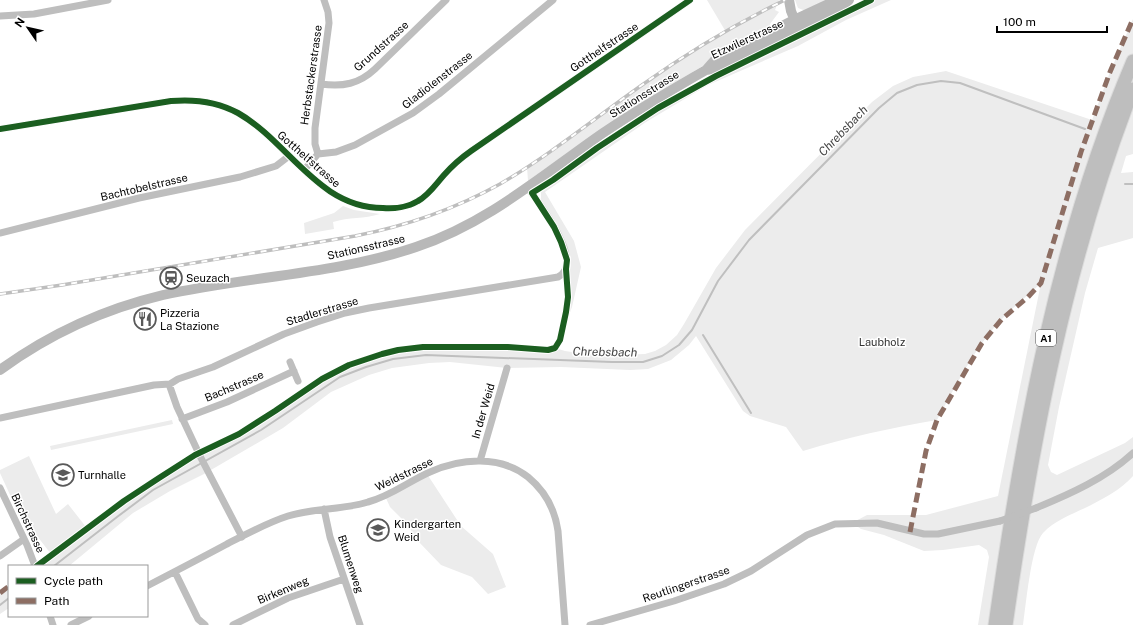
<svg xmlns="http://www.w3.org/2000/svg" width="1133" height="625" font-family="'Public Sans',sans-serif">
	<rect width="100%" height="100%" fill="#fff"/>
	<path fill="#ececec" d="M707 0H779L775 10 779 12 770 24 769 30C684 73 605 125 528 181L527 167 658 74 726 32Z
		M795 0H832L806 11 798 8Z
		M875 0H891L846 20 798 46 708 85 646 122 545 192 574 241 581 267 572 307 566 323 570 298 569 278 571 263V258L564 238 556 222 541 201V191L543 188 551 184C590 156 628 128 669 104 735 65 806 33 875 0Z
		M1133 19V154L1126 156 1121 173 1133 172V238L1098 248 1085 293 1059 407 1048 465 1051 472 1057 475 1125 443 1133 437V476C1121 490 1101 500 1085 508 1070 515 1054 521 1043 533 1031 546 1026 605 1023 625H978L989 557 987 550 979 545 943 550 924 551 884 535 861 529 852 523 867 515H926L998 496 1041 283C1028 296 1014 306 1002 319 974 348 956 386 937 420 891 428 848 437 803 451L786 427 750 416 743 411 696 336 689 345 671 360 648 369 630 370 561 367 507 368 450 362 429 363 392 368 369 375 331 392 283 428 204 474 170 491 133 513 69 566H37L124 501 195 455 239 434 327 376 367 358 398 350 431 347H508L548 350 555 348 565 351 578 353 616 355 645 354 655 351 666 345 677 335 684 324 716 268 745 230 872 102 893 86 913 77 946 71 1092 120 1110 72Z
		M343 206 354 210 380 214C364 219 349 217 333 222L334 229 305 234 304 223 334 213Z
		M172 420 173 424 51 450 50 446Z
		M29 456 56 514 68 504 86 527 51 554 34 532 28 534 0 473V470Z
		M427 474 461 526 493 554 506 587 488 594 472 577 441 565 418 541 407 524 390 507 385 496Z
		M9 586V608L0 614V593Z"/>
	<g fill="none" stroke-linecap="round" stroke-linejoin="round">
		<path stroke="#bfbfbf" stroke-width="2" d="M1125 184H1133
			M703 335 751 413
			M54 566 117 517 153 490 261 430 340 377 366 367 393 359 426 355 612 362H643L662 356 679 345 692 330 718 281 749 240 879 108 897 93 917 85 941 81 960 83 1085 129
			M0 605 9 598"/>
		<g stroke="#dbdbdb" stroke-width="15">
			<path id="highway" d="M995 625C1022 434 1057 239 1133 61
				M1006 625C1032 443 1066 261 1133 89"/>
		</g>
		<path stroke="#bebebe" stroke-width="7" d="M0 16 34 14 108 0
			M321 84C343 87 359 84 375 69L446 0
			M0 129 171 101C194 99 218 102 238 113 289 142 318 208 383 208 394 209 408 207 418 201 429 195 436 184 444 175 452 166 461 158 471 151L690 0
			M318 154 315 144V128L329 23 328 12 324 0
			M304 170 318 154 336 152 355 145 413 113 439 94 553 0
			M0 233 139 198 240 177 276 166 289 156
			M290 362 298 381
			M169 384 177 407 201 458 242 537
			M0 418 154 385 170 384 178 379 213 367 284 334 317 322 345 313 369 308 558 277C586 263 539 203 528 188
			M182 419 227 402 294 371
			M480 461 507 368
			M0 488 27 545 35 566
			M1036 508C1070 494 1106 478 1133 453
			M324 509 330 537 360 625
			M0 556 24 539
			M175 572 198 619 205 625
			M147 586C174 572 201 558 227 544 247 534 266 523 288 516 314 508 342 510 368 502 391 496 409 481 430 472 461 458 500 455 528 477 545 491 555 510 558 531L565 625
			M50 616 53 625
			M71 625 89 616
			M233 625 288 598 344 579
			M590 625 674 601 724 584 751 571 807 535 835 524 877 523 924 534H938L1000 521"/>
		<path stroke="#b8b8b8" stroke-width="10" d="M789 0 791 11 797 26
			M706 70 717 68 839 8 849 0
			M0 370C48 335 104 309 163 295 247 276 334 275 416 247 488 223 541 176 603 133 636 111 671 90 706 70L714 61 794 20 835 1 843 0"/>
		<use href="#highway" stroke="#bebebe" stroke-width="13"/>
		<g stroke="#bebebe" stroke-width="3.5">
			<path id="rail" d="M0 294 62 285 355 236C406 226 455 209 500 184 550 155 595 118 642 85 687 53 735 24 785 0"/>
		</g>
		<use href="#rail" stroke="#fff" stroke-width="2" stroke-dasharray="6" stroke-linecap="butt"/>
		<path stroke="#bebebe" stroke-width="7" d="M1000 521 1036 508"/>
		<path stroke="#8d6e63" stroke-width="5" stroke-dasharray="10 5" stroke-linecap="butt" d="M910 532 926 451 937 420 982 343 1002 319 1028 297 1041 283 1081 152 1110 72 1133 19
			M0 593 9 586"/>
		<g stroke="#fff" stroke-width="8">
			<path id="cycleway" d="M0 129 171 101C194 99 218 102 238 113 289 142 318 208 383 208 394 209 408 207 418 201 429 195 436 184 444 175 452 166 461 158 471 151L690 0
				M37 566 124 501 159 478 195 455 239 434 275 411 322 379 349 365 382 354 398 350 423 347H508L548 350 555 348 560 340 566 312 568 297 566 269 567 260 561 242 554 227 532 193 553 180 597 148 658 108 716 76 871 0"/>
		</g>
		<use href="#cycleway" stroke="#1b5e20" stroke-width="6"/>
	</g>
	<defs>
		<g id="station-ring" transform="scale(1.15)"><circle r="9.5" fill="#fff" stroke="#595959" stroke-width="1.5"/><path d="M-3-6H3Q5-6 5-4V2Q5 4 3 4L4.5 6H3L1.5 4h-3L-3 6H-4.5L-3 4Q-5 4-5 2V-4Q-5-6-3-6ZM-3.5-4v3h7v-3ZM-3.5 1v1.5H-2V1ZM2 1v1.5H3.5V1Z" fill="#595959"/></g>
		<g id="restaurant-ring" transform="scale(1.15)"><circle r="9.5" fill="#fff" stroke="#595959" stroke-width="1.5"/><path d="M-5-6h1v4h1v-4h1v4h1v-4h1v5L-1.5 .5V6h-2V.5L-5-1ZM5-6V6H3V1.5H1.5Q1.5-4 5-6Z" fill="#595959"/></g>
		<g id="school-ring" transform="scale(1.15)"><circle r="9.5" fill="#fff" stroke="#595959" stroke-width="1.5"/><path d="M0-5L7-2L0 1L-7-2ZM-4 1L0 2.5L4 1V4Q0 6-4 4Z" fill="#595959"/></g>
	</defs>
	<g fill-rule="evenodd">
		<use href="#station-ring" x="171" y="278"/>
		<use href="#restaurant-ring" x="145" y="319"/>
		<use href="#school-ring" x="63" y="475"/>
		<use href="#school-ring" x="378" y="530"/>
	</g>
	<g text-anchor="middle" stroke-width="3" stroke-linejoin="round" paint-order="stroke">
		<rect fill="#fff" stroke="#4c4c4c" stroke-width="1" x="1036" y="330" width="20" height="16" rx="3"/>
		<g font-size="10" font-weight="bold" fill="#000">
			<text x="1046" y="342">A1</text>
		</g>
		<g font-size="11" fill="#000" stroke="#fff">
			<text transform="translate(747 39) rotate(-25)" y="4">Etzwilerstrasse</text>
			<text transform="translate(381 46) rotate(-42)" y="4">Grundstrasse</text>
			<text transform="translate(604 47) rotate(-34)" y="4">Gotthelfstrasse</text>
			<text transform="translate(311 75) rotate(-82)" y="4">Herbstackerstrasse</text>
			<text transform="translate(437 80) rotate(-38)" y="4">Gladiolenstrasse</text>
			<text transform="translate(644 94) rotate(-32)" y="4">Stationsstrasse</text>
			<text transform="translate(309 159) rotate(41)" y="4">Gotthelfstrasse</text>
			<text transform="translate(144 187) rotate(-13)" y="4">Bachtobelstrasse</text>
			<text transform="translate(366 247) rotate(-13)" y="4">Stationsstrasse</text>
			<text transform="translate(322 311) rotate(-17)" y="4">Stadlerstrasse</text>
			<text transform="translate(234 386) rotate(-23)" y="4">Bachstrasse</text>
			<text transform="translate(483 411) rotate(-74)" y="4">In der Weid</text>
			<text transform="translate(404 474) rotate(-26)" y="4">Weidstrasse</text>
			<text transform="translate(28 523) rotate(65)" y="4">Birchstrasse</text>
			<text transform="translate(351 564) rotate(72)" y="4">Blumenweg</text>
			<text transform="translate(686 584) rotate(-19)" y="4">Reutlingerstrasse</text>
			<text transform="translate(283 590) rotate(-23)" y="4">Birkenweg</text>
		</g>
		<g font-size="11" fill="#000" stroke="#fff" text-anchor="start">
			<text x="186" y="282">Seuzach</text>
			<text x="160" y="317">Pizzeria<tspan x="160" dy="13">La Stazione</tspan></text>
			<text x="78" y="479">Turnhalle</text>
			<text x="394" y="528">Kindergarten<tspan x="394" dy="13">Weid</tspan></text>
		</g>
		<g font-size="11" fill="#333" stroke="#fff">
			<text x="882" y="346">Laubholz</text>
		</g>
		<g font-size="12" font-style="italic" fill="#444" stroke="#fff">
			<text transform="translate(843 131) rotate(-46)" y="4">Chrebsbach</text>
			<text transform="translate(605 352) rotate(1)" y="4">Chrebsbach</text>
		</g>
	</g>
	<rect x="8" y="565" width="140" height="52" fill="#ffffff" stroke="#999999"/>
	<rect x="16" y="578" width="20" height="6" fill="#1b5e20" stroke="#999999"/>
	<text x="44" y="585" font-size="12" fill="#000000">Cycle path</text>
	<rect x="16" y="598" width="20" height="6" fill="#8d6e63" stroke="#999999"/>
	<text x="44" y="605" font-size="12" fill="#000000">Path</text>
	<g transform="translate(28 28) rotate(304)" stroke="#ffffff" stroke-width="3" paint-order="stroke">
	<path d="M0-3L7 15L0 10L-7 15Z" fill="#000000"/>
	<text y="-6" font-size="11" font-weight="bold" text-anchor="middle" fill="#000000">N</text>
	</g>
	<path d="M997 26v6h110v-6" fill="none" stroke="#000000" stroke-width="2"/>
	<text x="1003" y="26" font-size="12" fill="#000000" stroke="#ffffff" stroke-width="3" paint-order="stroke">100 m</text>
</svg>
